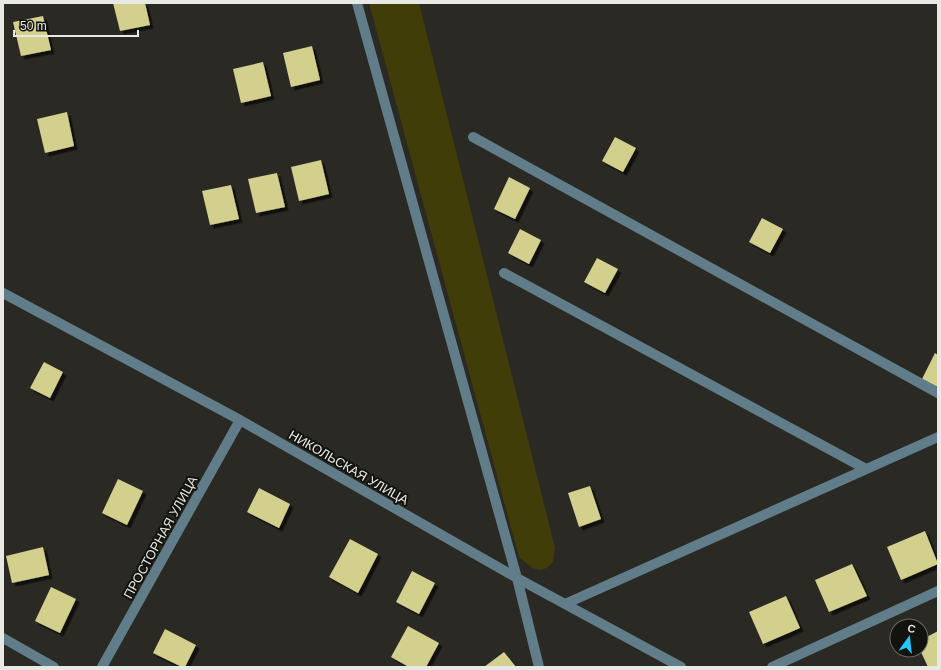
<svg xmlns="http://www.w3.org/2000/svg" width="941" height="670" font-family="Arial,sans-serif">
	<defs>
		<filter id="shadow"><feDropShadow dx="3.5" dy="3.5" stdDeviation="0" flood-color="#0009"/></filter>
	</defs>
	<rect width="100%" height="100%" fill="#2a2923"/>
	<path fill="#413d09" d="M369 3H419L555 548 553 562 547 568 540 570 532 568 519 557Z"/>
	<path fill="#d3d08e" filter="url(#shadow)" d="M113 3H145L150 25 120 31Z
		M43 16 51 50 21 56 13 22Z
		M312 46 320 80 291 87 283 53Z
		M263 62 271 96 241 103 233 69Z
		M67 112 74 146 45 153 37 119Z
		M615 137 636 148 623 172 602 161Z
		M321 160 329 194 299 201 291 167Z
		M277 173 285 207 256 213 248 179Z
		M509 177 530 188 515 219 494 209Z
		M231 185 239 219 210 225 202 191Z
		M762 218 783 229 770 253 749 242Z
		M520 229 541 240 529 264 508 253Z
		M597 258 618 269 605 293 584 282Z
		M935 353 938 355V387L922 379Z
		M44 362 63 372 50 398 30 388Z
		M118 479 143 491 127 525 102 513Z
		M590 486 601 519 579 527 568 493Z
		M259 488 290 504 279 528 247 512Z
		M925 531 938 564 901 580 887 547Z
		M350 539 378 554 358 593 329 577Z
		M43 547 49 575 12 583 6 556Z
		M852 564 867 596 829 612 815 580Z
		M412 571 435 583 419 614 396 602Z
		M51 587 76 599 60 633 35 621Z
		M786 596 800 628 763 644 749 612Z
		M408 626 439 643 426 667H409L391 657Z
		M165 629 196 645 185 667H182L153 653Z
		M938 631V667H928L920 650H921V640Z
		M504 652 516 667H484Z"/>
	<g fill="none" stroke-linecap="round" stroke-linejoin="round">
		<path stroke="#607d89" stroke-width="10" d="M357 3 517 578 539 667
			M473 137 938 393
			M504 273 866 469
			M3 293 240 420 517 578 681 667
			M565 604 938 437
			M3 638 54 667
			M102 667 240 420
			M772 667 938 591"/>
	</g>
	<g text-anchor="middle" stroke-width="4" stroke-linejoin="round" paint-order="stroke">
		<g font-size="13" fill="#e8e8e4" stroke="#12120f">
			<text transform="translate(349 467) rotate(30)" y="5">НИКОЛЬСКАЯ УЛИЦА</text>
			<text transform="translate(160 537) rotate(-61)" y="5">ПРОСТОРНАЯ УЛИЦА</text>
		</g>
	</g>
	<rect width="941" height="670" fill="none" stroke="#e8e8e4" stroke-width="8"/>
	<g transform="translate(909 638) rotate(15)"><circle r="19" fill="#12120f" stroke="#686864"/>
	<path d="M0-3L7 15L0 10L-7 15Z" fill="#21c9fd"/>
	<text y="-6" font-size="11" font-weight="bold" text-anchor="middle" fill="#e8e8e4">С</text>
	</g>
	<path d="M14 30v6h124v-6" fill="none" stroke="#e8e8e4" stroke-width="2"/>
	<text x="20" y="30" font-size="12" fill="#e8e8e4" stroke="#12120f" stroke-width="3" paint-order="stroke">50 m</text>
</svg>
